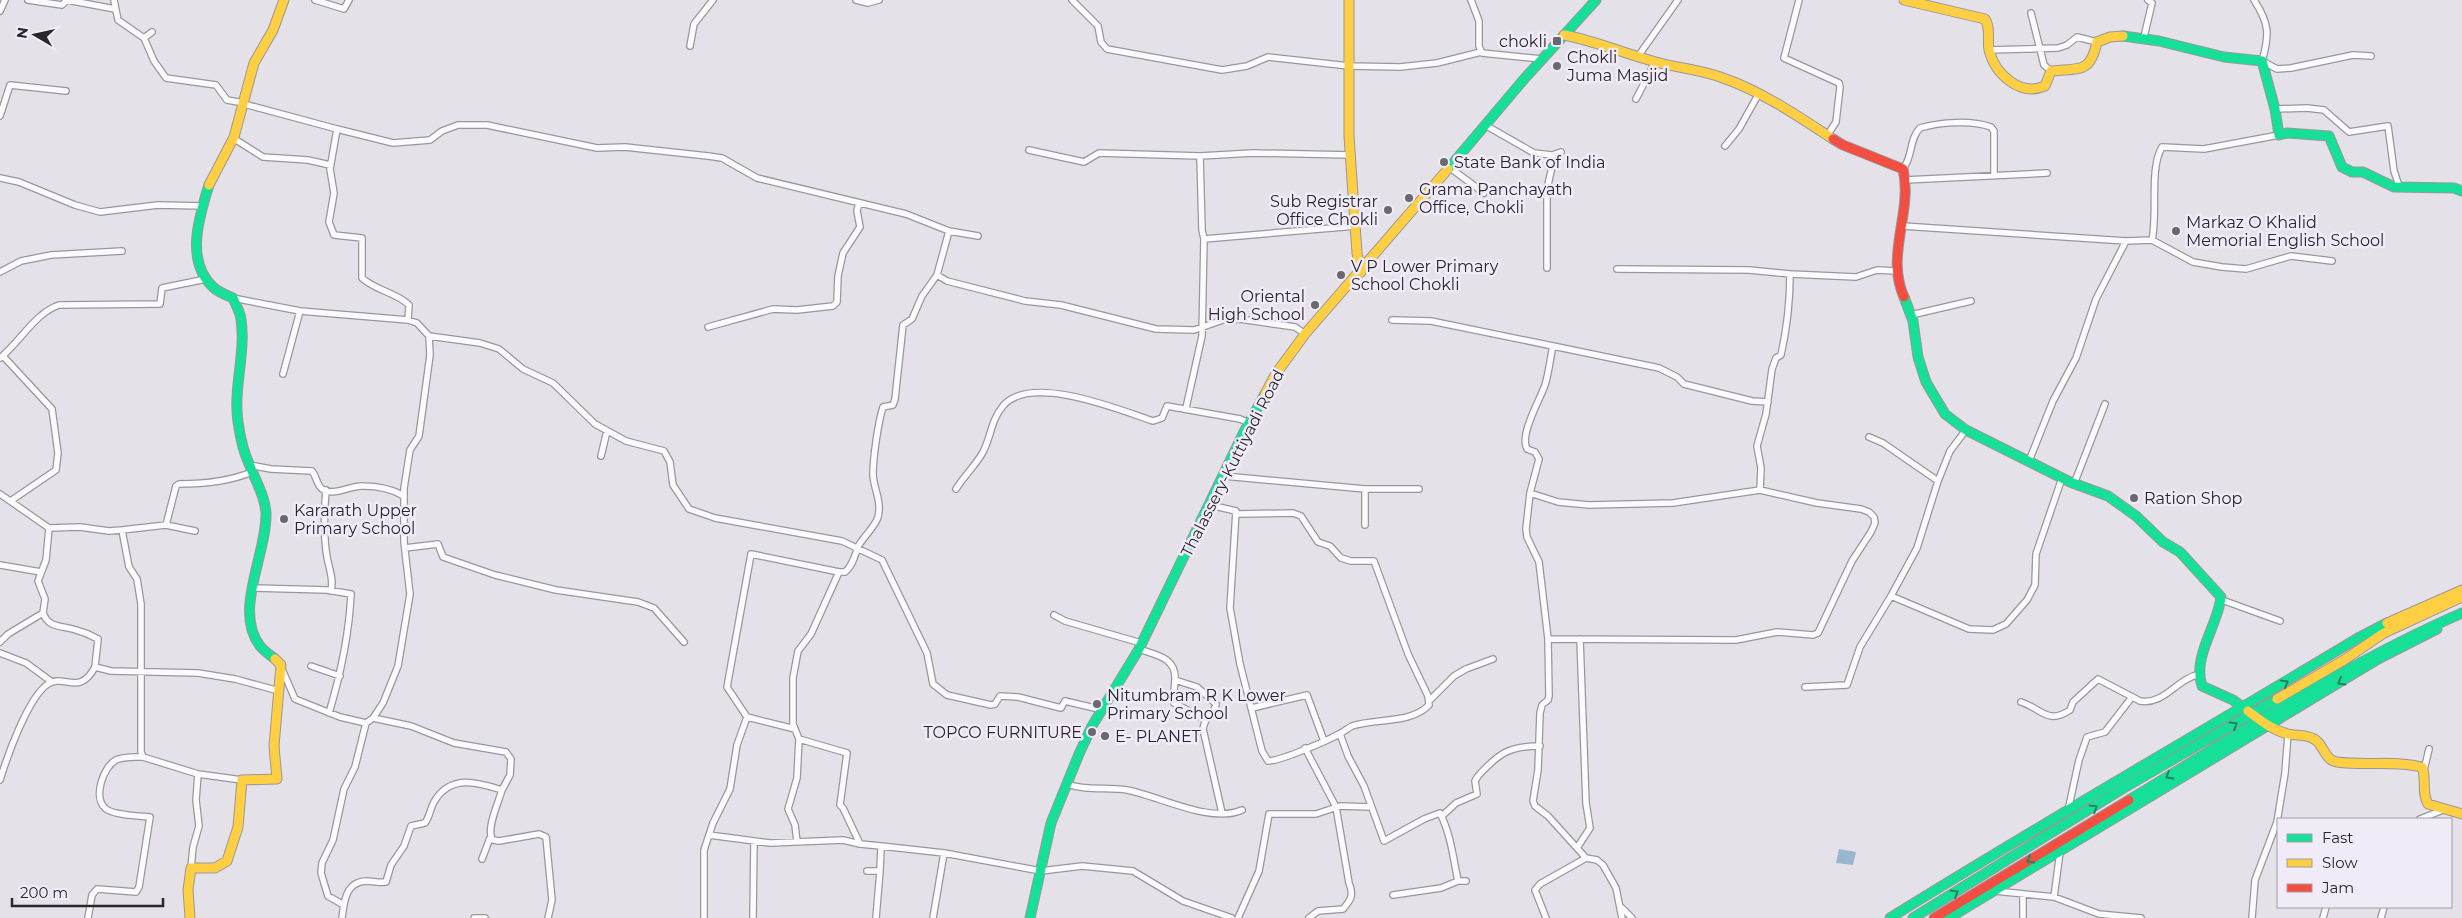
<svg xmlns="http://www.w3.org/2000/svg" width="2462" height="918" font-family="Montserrat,sans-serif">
	<rect width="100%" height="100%" fill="#e4e1e8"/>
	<path fill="#98b6cd" d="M1839 849 1856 852 1853 865 1836 863Z"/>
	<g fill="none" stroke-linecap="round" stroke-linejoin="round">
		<g stroke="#99979c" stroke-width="8">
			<path id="street" d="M28 0 62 5 67 0 115 9
				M114 0 118 20 144 38 154 61 166 78 216 85 227 100 244 103
				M315 0 344 9 349 0
				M856 0 868 3 879 0
				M1072 0 1098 26 1101 42 1107 49 1222 70 1247 66 1268 57 1349 66 1400 67 1437 63 1481 52
				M1471 0 1479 21V46L1482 53 1542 59
				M1799 0 1784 58 1839 83 1840 87 1836 122 1827 136
				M2254 0C2269 23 2270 34 2262 61L2277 69 2291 68 2353 55 2371 56
				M0 11 5 0
				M2031 13 2044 65 2051 71
				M2144 37 2152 3 2148 0
				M144 38 152 32
				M690 46 694 24 713 0
				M1989 50 2058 48 2067 45 2077 37 2097 42
				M1639 55 1678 0
				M1636 99 1655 62
				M244 104 337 129
				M2275 109 2307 108 2324 110 2349 132 2388 126 2394 171 2399 186
				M0 116 10 85 66 91
				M1485 125 1534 153 1552 155 1554 158 1547 189V268
				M233 138 263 157 308 160 330 165
				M1725 146 1739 129 1758 95
				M1029 150 1084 162 1099 153 1200 156 1253 153 1351 155
				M1552 155 1561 152
				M1200 156 1202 230 1204 239 1356 226
				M1449 167 1484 193
				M1903 169C1913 157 1909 139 1920 128 1940 122 1971 120 1991 127L1994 131V175
				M0 178 19 182 75 205 100 212 158 205 203 206
				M1905 180 2047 173
				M1903 226 2126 241 2152 240 2193 262 2222 267 2246 269 2291 256 2332 261
				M949 231 978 236
				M2152 240C2158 213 2149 169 2162 147L2204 149 2279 135
				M1617 269 1749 270 1790 274
				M0 272 21 261 51 255 122 251
				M233 298 300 311 408 320
				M1911 315 1971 301
				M1392 320 1431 321 1553 346C1550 359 1549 372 1545 385 1540 400 1519 435 1527 449L1535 452 1539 459 1530 493
				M708 327 773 309 797 310 833 306 837 302 838 276 843 253 860 227 857 211 859 203
				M429 336 480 343 499 349 523 369 553 383 595 424 626 441 664 451 670 462 673 485 689 509 715 518 842 541 882 560 927 653 933 684 947 695 991 705 995 704 1000 696 1018 697 1061 708 1065 701 1103 710
				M1553 346 1659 368 1677 377 1684 384 1752 401 1768 402
				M3 356 52 409 58 453 56 470 12 500
				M0 358C20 342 35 313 59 305L160 304 162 288 206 279
				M283 374 300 311
				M1186 408 1202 336 1204 239
				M1869 437 1883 443 1938 481
				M601 456 607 431
				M2029 461 2053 401 2076 358 2096 299 2126 241
				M249 465 271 469 312 471C316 476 317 484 321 488 332 498 350 485 363 486 377 486 392 489 404 496
				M1224 476 1365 489H1419
				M2074 484 2105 404
				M956 489C964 476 976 465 983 452 991 437 991 420 1003 406 1030 373 1120 410 1153 421L1162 418 1167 406 1240 419 1249 423
				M1365 489V525
				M326 490C324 513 323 534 327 557 329 569 334 579 331 591
				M0 494 49 528
				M1210 505 1236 511 1230 608 1240 664 1262 751 1268 761C1280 761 1327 741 1339 734 1344 732 1348 728 1352 726 1376 718 1411 724 1429 705L1428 696 1408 654 1374 561H1351L1341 558 1330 546 1318 542 1301 516 1293 513 1237 514
				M166 525 195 531
				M122 530 109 531 80 527 49 528 46 560 38 581 45 599 43 613C49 629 62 625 76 630 84 632 91 635 98 639L95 667 111 671 198 673 235 679 279 691
				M405 548 438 544 443 557 495 575 556 590 638 602 654 608 684 642
				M0 565 41 572
				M839 572 811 634 798 651 793 678V724L799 739 847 753 840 805 843 808 860 844 881 846 880 871H867
				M252 588 327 590 351 594C349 636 341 673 329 713
				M1891 596 1969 629 1993 630 2006 624 2027 600 2035 585 2036 554 2062 478
				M2222 600 2280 621
				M1054 615 1065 621 1141 643
				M1548 639 1736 640 1777 632 1813 635 1818 633 1852 561 1871 532 1875 523 1874 517 1869 512 1861 509 1817 503 1760 490
				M0 642 8 634 43 613
				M1139 649C1155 655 1176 657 1175 679 1175 688 1172 695 1174 703L1204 719
				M0 653 26 663 52 682
				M311 666 340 676
				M282 669 295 699 340 717 366 723 373 718 383 703 398 666 410 594 404 542V488L410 450 419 436 430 355 429 336 417 323 408 320 409 305C396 292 376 291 362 278V238L334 235 329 222 334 193 330 169 337 129 393 143 430 140 442 131 458 125H487L597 148 625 147 708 156 722 158 757 178 906 214 949 231 937 275
				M1175 680 1197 687 1216 704C1215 713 1205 715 1203 729L1222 813
				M1805 687 1847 685 1860 647 1891 596 1917 548 1938 481 1950 451 1966 430
				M1429 701 1454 676 1466 669 1493 659
				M2021 702C2042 709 2048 725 2070 710L2073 702 2098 679 2140 701C2165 705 2176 679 2200 674
				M1252 708 1307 695 1324 741
				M747 717 795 729
				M373 718 411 726 454 743 506 752 511 759 510 775 502 790
				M1340 734 1348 756 1364 786 1384 841 1424 819 1440 813C1451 835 1453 857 1458 881L1441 888 1393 895
				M1305 748 1336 807 1349 883C1354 895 1351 900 1343 909L1318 911 1309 918
				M2424 770 2429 749
				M0 780C7 757 28 697 48 684 64 673 79 697 95 667
				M242 780 198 774 143 757 141 752V604L137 579 129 567 122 530 166 525 176 486 179 484C204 484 228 482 252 472
				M1066 784C1087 791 1106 787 1127 790 1159 796 1211 824 1242 810
				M2069 806 2079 760 2087 737 2105 732 2132 697
				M1442 816 1456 803 1477 794 1475 781 1478 776C1499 753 1509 746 1540 746
				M2420 819 2443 810
				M709 835 770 843 843 840 860 844
				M797 842 795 825 788 809 797 778 799 739
				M881 846 944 853 1041 871 1082 866 1133 871 1183 901 1232 918
				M1577 848 1590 828 1586 803 1580 639
				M482 859 490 838
				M191 868 193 847 199 826 196 800 198 774
				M1458 881H1466
				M1995 891 2054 897 2099 914 2141 918
				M2054 897 2060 852
				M342 904 328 896 321 873 322 863 333 840 344 789 355 767 366 723
				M1622 908 1632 918
				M88 918 92 895 97 889 136 892 139 887 150 817C140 816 111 815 105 808 93 797 103 767 116 760 124 756 134 757 143 757
				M342 918C344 903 345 882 366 881 373 881 380 883 386 882L391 865 404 846 411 826 425 823C430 816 430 809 434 802 450 774 477 782 502 790 499 801 485 831 493 840L499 841 539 834 546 837 552 900 548 918
				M474 918H485
				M704 918V850L713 823 730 789 737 745 747 717 727 687 751 554 839 572H845C853 566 855 554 859 545 865 535 875 527 878 517 882 501 874 490 873 475 873 458 878 423 883 407L893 405 895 399 903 325 912 319 922 296 937 275 947 281 1025 301 1061 305 1156 329 1194 330 1223 320 1240 319 1295 327 1305 334
				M753 918 754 841
				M876 918 880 871
				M933 918 944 853
				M1238 918 1259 871 1269 814H1316L1340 806 1371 807
				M1546 918 1535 890 1540 884 1586 858
				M1622 918 1616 888 1603 865 1597 860 1586 858 1548 816 1535 806 1533 801 1538 770 1540 713 1542 705 1548 700 1549 696 1548 639 1539 562 1527 537 1526 529 1530 493 1558 502 1589 505 1673 503 1760 490 1761 468 1757 446 1766 414 1772 369 1776 358 1781 355C1787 328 1790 301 1790 274L1856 277 1877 270 1896 271
				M2023 918V895
				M2252 918 2255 880 2277 822 2285 773 2288 734
				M2323 918 2326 907
				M2381 918 2384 907"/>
		</g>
		<g stroke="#99979c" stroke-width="11">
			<path id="fast" d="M2123 36 2159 41 2224 57 2262 61 2275 109 2279 135 2287 133 2329 136 2342 167 2352 172H2363L2394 187 2454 188 2462 191
				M1448 169 1525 78 1596 0
				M209 185C199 217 185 261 213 287 218 292 226 295 233 298 236 305 240 312 241 319 246 354 233 388 238 422 240 436 244 454 250 466 256 482 265 496 266 513 267 554 233 611 260 646 264 651 270 655 275 659
				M1904 297 1913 321 1918 357 1926 382 1945 414 1966 430 2070 482 2108 496 2136 516 2163 542 2180 552 2221 597C2218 625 2192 657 2202 686L2233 700 2248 711
				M2129 800C2239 734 2345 664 2462 613
				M1030 918 1051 823 1079 754 1092 726 1139 649 1244 432 1265 394
				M1890 918C2044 822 2202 732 2358 638L2387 623
				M1913 918 2122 789 2277 699
				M1949 918 2378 659 2437 629"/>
		</g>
		<g stroke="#99979c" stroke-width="11">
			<path id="slow" d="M1349 0V136L1357 253 1361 272
				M1904 0 1985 19C1991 28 1987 40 1989 50 1995 74 2020 97 2045 86L2051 71C2080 68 2090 74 2097 42L2110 37 2123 36
				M1564 35C1596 41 1625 54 1656 62 1678 68 1702 70 1723 78 1763 92 1798 116 1833 139
				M209 185 234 137 254 63 273 30 284 0
				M1265 394 1275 375 1305 334 1448 169
				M2387 623 2462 590
				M2277 699 2344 660 2384 633 2462 597
				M2248 711C2260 720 2272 730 2288 734 2296 736 2306 734 2314 739 2324 744 2324 760 2337 762 2366 766 2394 760 2422 767 2427 779 2421 792 2428 804L2462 814
				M190 918 188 890 191 868H215L227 861 238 827 242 780 277 779 274 746 281 665 275 659"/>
		</g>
		<g stroke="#99979c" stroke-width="11">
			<path id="jam" d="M1833 139 1843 145 1903 169C1913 212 1885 255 1904 297
				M1934 918 2129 800"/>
		</g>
		<use href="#street" stroke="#fbfafc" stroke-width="5.5"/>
		<use href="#fast" stroke="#16e098" stroke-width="9"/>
		<use href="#slow" stroke="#ffcf43" stroke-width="9"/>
		<use href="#jam" stroke="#f24e42" stroke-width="9"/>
	</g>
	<defs><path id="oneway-chevron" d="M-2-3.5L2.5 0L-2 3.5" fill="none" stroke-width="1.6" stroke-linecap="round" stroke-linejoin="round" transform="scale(1.25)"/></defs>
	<g stroke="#208462">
		<use href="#oneway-chevron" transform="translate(2341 682) rotate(149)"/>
		<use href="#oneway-chevron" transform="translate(2285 683) rotate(-30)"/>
		<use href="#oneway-chevron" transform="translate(2234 725) rotate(-32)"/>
		<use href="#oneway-chevron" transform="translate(2169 776) rotate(149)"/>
		<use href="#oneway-chevron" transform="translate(2094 808) rotate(-32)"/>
		<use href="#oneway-chevron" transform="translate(2030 860) rotate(149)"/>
		<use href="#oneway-chevron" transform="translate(1955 893) rotate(-31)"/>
	</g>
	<g fill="#6a686e" stroke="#f1ebf8" stroke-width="2">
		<rect x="1552" y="36" width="10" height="10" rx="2.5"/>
		<circle cx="1557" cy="66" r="5"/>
		<circle cx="1444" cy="162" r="5"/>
		<circle cx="1409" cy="198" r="5"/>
		<circle cx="1388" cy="210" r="5"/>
		<circle cx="2176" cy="231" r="5"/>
		<circle cx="1341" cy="275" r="5"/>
		<circle cx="1315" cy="305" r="5"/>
		<circle cx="2134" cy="498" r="5"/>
		<circle cx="284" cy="519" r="5"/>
		<circle cx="1097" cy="704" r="5"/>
		<circle cx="1092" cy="732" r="5"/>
		<circle cx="1105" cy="736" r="5"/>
	</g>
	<g text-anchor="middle" stroke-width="5" stroke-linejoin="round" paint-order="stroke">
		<g font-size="16" fill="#29272c" stroke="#f1ebf8" text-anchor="start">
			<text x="1547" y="47" text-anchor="end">chokli</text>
			<text x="1567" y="63">Chokli<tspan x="1567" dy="18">Juma Masjid</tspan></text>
			<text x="1454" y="168">State Bank of India</text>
			<text x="1419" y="195">Grama Panchayath<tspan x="1419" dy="18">Office, Chokli</tspan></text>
			<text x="1378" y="207" text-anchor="end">Sub Registrar<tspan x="1378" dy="18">Office Chokli</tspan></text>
			<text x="2186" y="228">Markaz O Khalid<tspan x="2186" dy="18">Memorial English School</tspan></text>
			<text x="1351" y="272">V P Lower Primary<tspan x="1351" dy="18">School Chokli</tspan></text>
			<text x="1305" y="302" text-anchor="end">Oriental<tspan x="1305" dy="18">High School</tspan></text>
			<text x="2144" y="504">Ration Shop</text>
			<text x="294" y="516">Kararath Upper<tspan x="294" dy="18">Primary School</tspan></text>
			<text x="1107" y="701">Nitumbram R K Lower<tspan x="1107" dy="18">Primary School</tspan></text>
			<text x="1082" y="738" text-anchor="end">TOPCO FURNITURE</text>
			<text x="1115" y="742">E- PLANET</text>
		</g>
		<g font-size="16" fill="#29272c" stroke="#f1ebf8">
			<text transform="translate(1232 463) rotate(-63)" y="6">Thalassery-Kuttiyadi Road</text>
		</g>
	</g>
	<rect x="2277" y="818" width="175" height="90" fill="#f1ebf8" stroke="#a19da6"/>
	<rect x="2287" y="834" width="25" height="8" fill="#16e098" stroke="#a19da6"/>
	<text x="2322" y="843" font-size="15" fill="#29272c">Fast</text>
	<rect x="2287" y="859" width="25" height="8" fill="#ffcf43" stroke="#a19da6"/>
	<text x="2322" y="868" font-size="15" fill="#29272c">Slow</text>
	<rect x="2287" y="884" width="25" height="8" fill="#f24e42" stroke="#a19da6"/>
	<text x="2322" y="893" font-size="15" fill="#29272c">Jam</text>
	<g transform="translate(35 35) rotate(279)" stroke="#f1ebf8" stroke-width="4" paint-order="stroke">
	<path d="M0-4L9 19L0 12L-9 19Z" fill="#29272c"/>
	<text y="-8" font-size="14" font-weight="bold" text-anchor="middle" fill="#29272c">N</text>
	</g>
	<path d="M12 898v8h151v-8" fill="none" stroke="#29272c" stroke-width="2.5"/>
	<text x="20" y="898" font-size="15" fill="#29272c" stroke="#f1ebf8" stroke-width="4" paint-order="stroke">200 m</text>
</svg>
